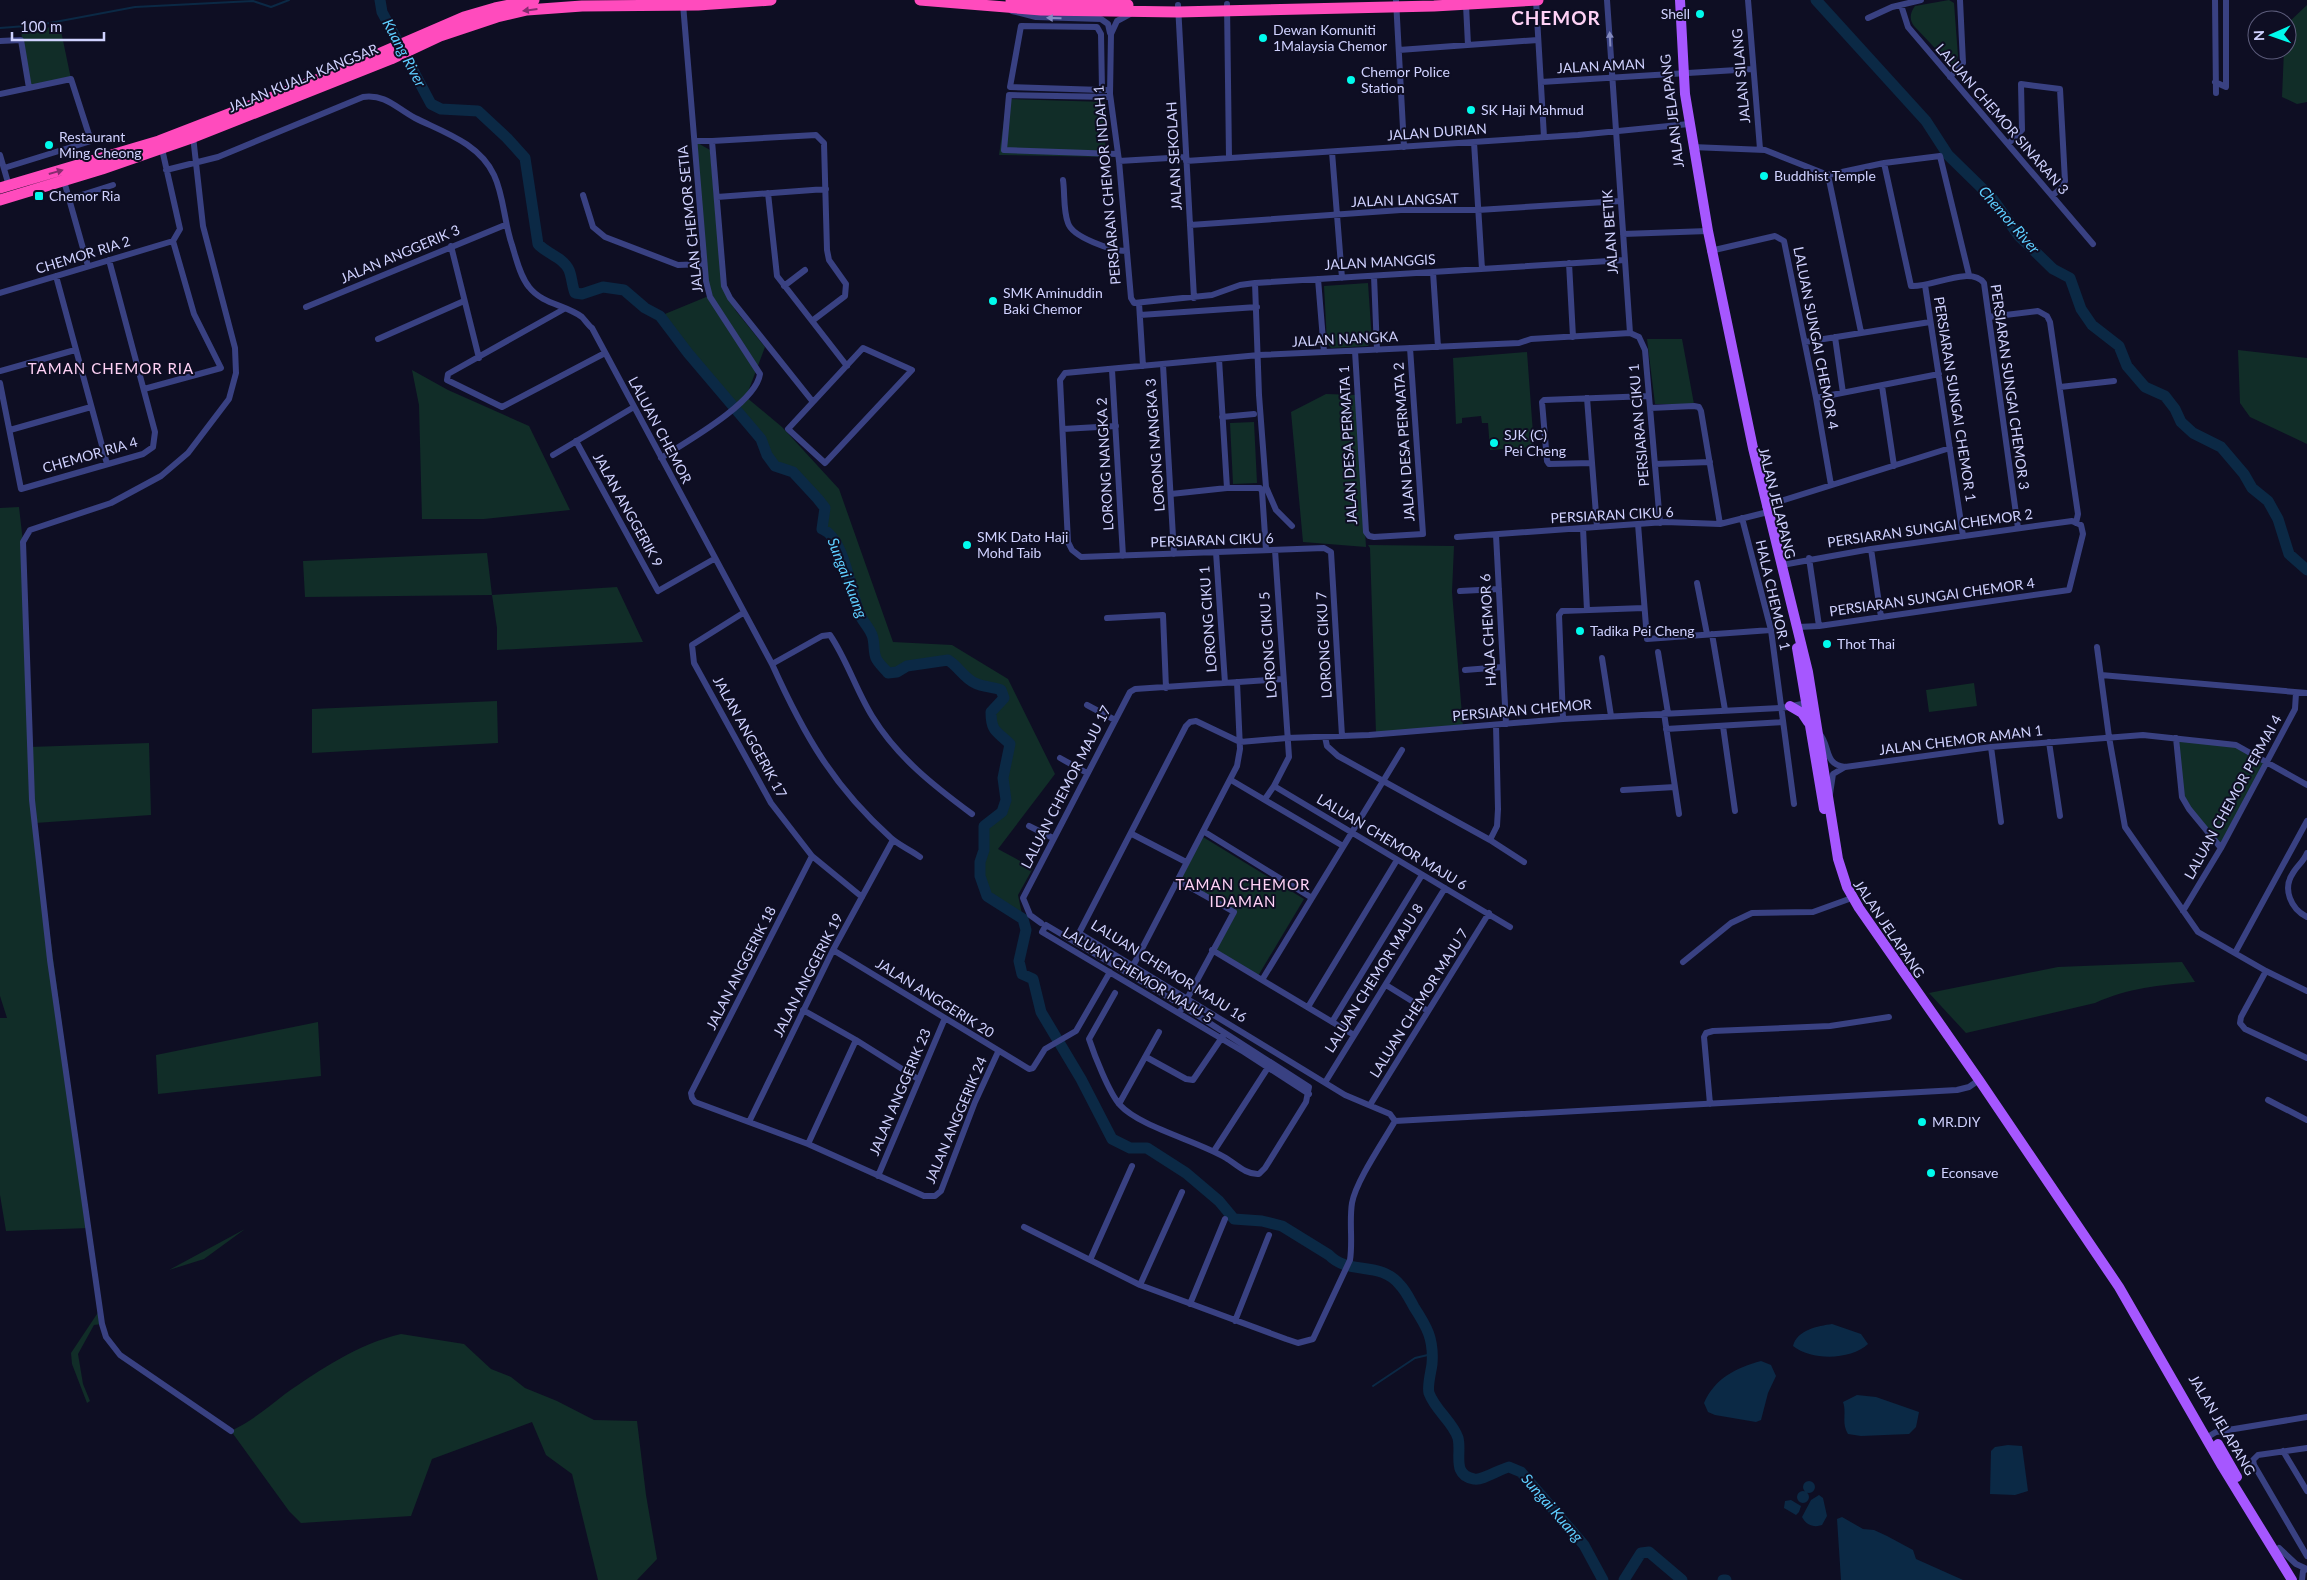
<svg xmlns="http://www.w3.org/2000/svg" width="2307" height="1580" font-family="Lato,sans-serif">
	<rect width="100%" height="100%" fill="#0e0e23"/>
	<path fill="#112d28" d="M1949 0 1954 3 1958 56 1954 65 1950 64 1914 26C1909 19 1910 13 1915 6Z
		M2307 5V102L2297 104 2282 97 2284 50H2287V24Z
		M60 26 71 79 29 88 21 31Z
		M1007 99 1106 102 1105 157 999 155Z
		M696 142 710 150 722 286 736 311 765 347 746 397 782 427 839 489 893 642 952 645 1008 679 1055 774 998 849 1033 868 1018 895 1023 919 987 896 980 876V862L984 850V826L1002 812 1006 800 1003 778 1010 744C997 731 991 732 991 712L1004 698 1001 690C993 687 983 687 975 683 964 678 958 666 948 660L907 666 897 672 888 673C884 668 878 663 876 658 873 651 875 642 872 635 869 627 863 622 860 615 851 594 846 538 822 529L824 508 818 499 793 473 775 466 767 455 761 439 688 353 660 316 711 295 708 281Z
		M1368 283 1372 341 1368 346 1331 348 1327 343 1324 286Z
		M1647 339H1682L1694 404H1655Z
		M2238 350 2307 358V444L2250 417 2240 403Z
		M1527 352 1534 447 1490 450 1488 423H1482L1481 416 1462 418V423L1456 424 1453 358Z
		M412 370 448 390 529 426 570 510 484 519H422L419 405Z
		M1326 394 1357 395 1366 547 1303 542 1291 412Z
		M1254 422 1257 483 1233 484 1230 423Z
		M19 507 23 542 29 747 149 743 151 815 35 823 89 1228 6 1231 0 1195V1018H7L0 996V508Z
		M1368 545 1454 546 1452 592 1463 727 1376 734 1370 548Z
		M487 553 492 595 617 587 643 642 497 650V628L492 595 305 597 303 561Z
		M1974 683 1977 706 1929 712 1926 690Z
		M497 701 498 743 312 753V709Z
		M2175 737 2236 743 2266 760 2219 846 2182 797Z
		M1203 837 1304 899 1258 976 1216 950 1237 912 1180 879Z
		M2182 962 2195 982C2160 985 2128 988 2095 1003L1966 1033 1929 993 2058 967Z
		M318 1022 321 1076 158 1094 156 1055Z
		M245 1229 204 1259 169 1270Z
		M99 1311 102 1324 94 1325 78 1354 83 1384 90 1401 87 1403 72 1364 71 1353Z
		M401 1334 464 1344 491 1369 511 1377 525 1388 557 1401 594 1420 637 1421 646 1495 657 1559 637 1580H598L572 1474 546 1455 532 1422 432 1459 411 1516 301 1523 289 1511 231 1431C252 1421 267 1408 285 1394 321 1369 358 1344 401 1334Z"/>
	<path fill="#0b2945" d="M1832 1324 1861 1334 1868 1344C1851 1360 1812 1361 1793 1346 1797 1330 1818 1326 1832 1324Z
		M1761 1361 1771 1365 1776 1376 1768 1393 1761 1420 1756 1422 1715 1415 1708 1412 1704 1403C1715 1378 1736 1368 1761 1361Z
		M1857 1395 1876 1397 1919 1412 1916 1427 1909 1434 1861 1436 1848 1434C1841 1423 1847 1413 1843 1402Z
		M2008 1445 2022 1446 2028 1491 2015 1495 1990 1494 1991 1451 1995 1447Z
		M1803 1487a6 6 0 1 1 12 0a6 6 0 1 1-12 0Z
		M1797 1497a6 6 0 1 1 12 0a6 6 0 1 1-12 0Z
		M1819 1495 1823 1498 1827 1516 1822 1525C1814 1528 1806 1525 1802 1517L1811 1500Z
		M1791 1500 1801 1506 1799 1512 1796 1515 1784 1508 1785 1501Z
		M1842 1517 1863 1529 1874 1530 1887 1536 1913 1550 1916 1559 1963 1580H1841L1837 1519Z"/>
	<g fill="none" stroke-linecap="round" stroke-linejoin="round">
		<path stroke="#0b2945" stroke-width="2" d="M0 28 39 25 135 7 253 1 271 7 289 0
			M1373 1386 1415 1358 1432 1354"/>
		<path stroke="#0b2945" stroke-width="11" d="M380 0 382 12 431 104 441 109 478 111 507 138 525 158 538 244C547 254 563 257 569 270 572 277 572 286 575 293L582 294 603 287 624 290 645 308 660 316 688 353 761 439 767 455 775 466 793 472 818 499 825 508 822 529C845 538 851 594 860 615 863 622 869 627 872 635 875 642 873 651 876 658 878 663 884 668 888 673L897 672 907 666 948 660C958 666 964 678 975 683 983 687 993 687 1001 690L1004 698 991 712C991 732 997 731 1010 744L1003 778 1006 800 1002 812 984 826V850L980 862V876L987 896 1023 919 1026 930 1019 961 1022 974 1033 979 1041 1012 1081 1079 1112 1139 1130 1148H1147L1186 1173 1219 1201 1234 1219 1262 1221 1282 1226 1329 1255C1349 1276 1380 1260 1400 1285 1406 1291 1410 1300 1414 1307 1427 1327 1434 1339 1432 1364 1431 1372 1427 1386 1429 1393 1435 1410 1453 1422 1458 1438 1462 1453 1451 1475 1474 1479 1482 1481 1500 1469 1509 1467L1521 1472 1584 1545 1603 1580
			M1816 0 1926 121 1948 155 1992 198 2019 236 2053 269 2070 278 2081 309 2092 325 2119 346 2127 366 2145 387 2165 396 2175 409 2181 422 2193 433 2221 447 2244 474 2252 488 2268 501 2278 519 2289 554 2307 570
			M1624 1580 1641 1553 1649 1552 1682 1580
			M1723 1580H1726"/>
		<path stroke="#394182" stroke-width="6" d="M1396 0 1404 147
			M1536 0 1544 137
			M1607 0 1630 333
			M1748 0 1760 149
			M2215 0 2216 93
			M1227 4 1229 158
			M1178 5 1194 298
			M1466 5 1468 45
			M1901 5 1908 27 2093 244
			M1012 11 1036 17 1101 19 1108 24 1110 33
			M1130 14 1117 21 1111 34 1110 94 1119 161 1131 298 1134 303 1212 295 1240 285 1255 283 1625 260
			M1868 18 1892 7 1921 0
			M0 41 21 40 29 88
			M1399 50 1538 40
			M1950 77 1963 63 1960 0
			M1541 82 1753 69
			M2215 82 2226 87V0
			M1102 90 1101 34 1097 27 1021 26 1010 87 1102 90H1110
			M0 94 71 79 91 141 4 168
			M1110 97 1009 95 1004 150 1117 154
			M193 136 203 226 235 348 236 373 229 399 188 453 161 476 111 503 30 530 23 542 32 800 50 960 102 1324 106 1337 120 1355 231 1431
			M695 141H712L724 286 730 298 813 402
			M712 141 816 135 824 143 827 250 829 260 846 284 845 296 812 321
			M1474 142 1482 269
			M2008 144 2022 130 2021 84 2060 89 2065 181 2063 186 2052 196
			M1692 147 1765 150 1828 175 1884 163 1940 156 1969 275
			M162 149 180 229 173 241
			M1332 152 1342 278
			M0 155 9 186
			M1119 161 1186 157
			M1186 161 1578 135 1689 124
			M1884 163 1911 286C1931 288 1970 265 1984 283L2018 528
			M166 170 218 157 363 97C386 94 396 108 415 118 443 132 479 143 494 175 504 196 504 222 512 245 516 258 520 276 529 287 542 304 566 305 582 317 585 320 588 325 592 328L772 664C804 735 833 786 891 838 900 846 911 850 920 857
			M1828 175 1861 332
			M1063 180C1065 193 1063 210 1068 223 1072 237 1112 251 1126 251
			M64 181 88 266
			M768 193 777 276 847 366
			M583 195 593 227 605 237 678 265 704 264
			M717 197 826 189
			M69 199 113 185
			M1190 225 1401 210H1478L1621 201
			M1623 234 1708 231
			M451 246 479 358
			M1710 251 1775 236 1784 241 1816 398 1831 485
			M1569 263 1573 337
			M1433 272 1438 347
			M56 276 107 464
			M1374 276 1377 350
			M1318 279 1324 352
			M1255 283 1259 395 1266 487 1276 510 1292 526
			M1925 285 1963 536
			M784 286 805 270
			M0 293 173 241
			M1139 303 1143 366
			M306 307 505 225
			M564 309 448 374 447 380 502 407 605 353
			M1140 315 1257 307
			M1989 317 2038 311 2047 316 2050 322 2078 514 2076 523
			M1835 337 1843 393
			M378 339 464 301
			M1805 342 1930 322
			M863 348 912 370 825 463 788 429Z
			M1355 351 1366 532 1369 536 1374 537 1423 534 1410 348
			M1219 359 1227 488
			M1163 365 1174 554
			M1112 370 1123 556
			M0 371 75 350
			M0 383 21 489 143 454 153 447 155 432 109 260
			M1882 386 1894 466
			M2060 387 2114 381
			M144 389 221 368 194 314 173 241
			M1587 398 1597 527
			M1816 398 1939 374
			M1650 408 1694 406 1699 407 1701 411 1720 524
			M1222 417 1254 414
			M1063 429 1116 426
			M10 430 91 407
			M576 441 658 591 714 559
			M553 455 634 407
			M661 458C686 442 756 403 760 374L710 297 706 281 683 4
			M1592 463 1549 464 1547 461 1542 402 1544 400 1649 396
			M1655 464 1710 462
			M1171 494 1227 488H1260L1262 491 1266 550
			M1765 506 1950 448
			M1742 518 1771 630 1794 804
			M1638 524 1647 639 1771 630
			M1583 528 1587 610
			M1496 535 1506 724
			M1457 537 1665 522 1720 524 1768 512
			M1871 549 1881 617
			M1216 552 1225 683
			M1809 558 1819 626
			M1782 565 1871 549 2072 521 2081 525 2083 534 2069 590 1819 626 1798 627
			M1697 583 1707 634
			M1460 591 1499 589
			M743 613 692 645 694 663 771 803 812 856 862 897
			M1107 618 1163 615 1166 688
			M1712 634 1725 710
			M2097 647 2109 737 2125 827 2198 932 2266 971 2307 991
			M1658 652 1668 713
			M1602 658 1611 716
			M772 664 822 636 830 635C847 660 856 690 872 716 897 757 934 786 972 814
			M1465 670 1503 667
			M2101 675 2307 693
			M1087 705 1115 720
			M1664 713 1679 814
			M1563 719 1559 615 1562 611 1644 608
			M1723 726 1735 811
			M1666 729 1783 722
			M1819 733C1831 746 1823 764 1845 767L1991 747 2143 735 2236 745 2307 785
			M1342 736 1331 552 1324 548 1081 557 1072 550 1068 542 1060 380 1065 373 1259 355 1519 343 1531 339 1630 333 1639 337 1645 350 1660 523
			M1325 737 1327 746 1338 756 1490 840 1524 862
			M2176 738 2182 797 2189 809 2221 848
			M2049 742 2060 816
			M1991 747 2001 822
			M1060 758 1087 773
			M1231 780 1343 846
			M1274 786 1289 757 1275 550
			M1623 790 1675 787
			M1830 794 1833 774 1845 767
			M1265 799 1274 786 1510 927
			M1029 826 1053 838
			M1203 831 1312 898
			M1132 834 1186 862
			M1490 840 1497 826 1498 809 1496 725
			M2307 853C2304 861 2297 866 2293 873 2282 889 2291 909 2307 917
			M812 856 691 1093 692 1098 695 1102 808 1144 924 1196H935L941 1191 975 1102 998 1052
			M1177 880 1234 912 1181 1010
			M2183 911 2221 848 2295 709 2296 693
			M1041 923 1030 915 1023 898 1130 692 1135 689 1283 679
			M1079 933 1345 1095 1390 1114 1395 1121 1957 1090 1969 1087 1979 1080
			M1078 935 1186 726 1190 722 1196 721 1240 742 1287 738 1369 735 1563 719 1782 708 1807 703
			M833 950 1029 1069 1033 1068 1045 1049 1076 1031 1110 972
			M1212 950 1354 1035
			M2235 953 2307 821
			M1683 962 1731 923 1752 913 1813 912 1849 899
			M1134 964 1237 766 1240 749 1237 682
			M2266 971 2241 1017 2240 1023 2245 1029 2307 1058
			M1262 980 1402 750
			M1386 985 1428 1011
			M1115 993 1089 1039C1094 1054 1109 1093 1120 1105 1140 1127 1198 1141 1226 1158 1236 1164 1246 1175 1259 1174L1265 1168 1306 1102 1309 1087 1183 1006 1046 925 1042 932 1244 1052 1309 1094
			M1308 1007 1397 860
			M803 1010 856 1040 918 1079
			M1332 1022 1422 875
			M1146 1057 1186 1079 1193 1080 1223 1036
			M1326 1081 1445 888
			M2268 1100 2307 1120
			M1119 1104 1159 1032
			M1710 1104 1704 1037 1706 1033 1713 1031 1830 1026 1889 1017
			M1370 1105 1489 913
			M749 1122 833 950 893 840
			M808 1144 856 1040
			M1214 1151 1269 1066
			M878 1176 945 1018
			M1024 1227 1140 1285 1286 1339 1298 1343 1313 1339 1350 1260C1353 1241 1349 1222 1352 1203 1356 1181 1383 1142 1395 1121
			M1090 1260 1132 1166
			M1140 1285 1182 1192
			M1190 1304 1225 1219
			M1235 1321 1269 1235
			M2206 1438 2216 1432 2307 1417
			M2307 1448 2258 1455 2253 1460 2254 1465 2307 1556
			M2283 1451 2307 1491
			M2279 1548 2296 1564 2307 1569
			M2302 1580 2303 1571 2307 1569"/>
		<path stroke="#a657ff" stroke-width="10" d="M1680 0 1685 94 1708 231 1753 448 1808 672 1838 859 1847 887 1859 908 1979 1080 2119 1287 2222 1466 2292 1580
			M1797 648 1824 809
			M1790 706 1802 713 1808 722
			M2218 1444 2237 1477"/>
		<path stroke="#ff4bbd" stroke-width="11" d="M920 0 1041 10 1178 12 1434 6 1538 0
			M1011 0 1128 5
			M0 188 159 141 332 74 464 17 495 8 534 0
			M0 200 102 169 194 137 391 59 440 36 497 17 527 10 582 6 698 5 771 0"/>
	</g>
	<defs><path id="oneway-solid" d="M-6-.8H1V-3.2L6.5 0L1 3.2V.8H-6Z" transform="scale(1.25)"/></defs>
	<g fill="#862c70">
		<use href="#oneway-solid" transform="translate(530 10) rotate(173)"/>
		<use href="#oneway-solid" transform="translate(56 172) rotate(-16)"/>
	</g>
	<g fill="#848ac0">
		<use href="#oneway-solid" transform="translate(1054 18) rotate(-178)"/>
		<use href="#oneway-solid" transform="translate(1610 39) rotate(-93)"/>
	</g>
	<g fill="#00fbed" stroke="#0e0e23" stroke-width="2">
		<circle cx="1700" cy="14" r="5"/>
		<circle cx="1263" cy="38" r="5"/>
		<circle cx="1351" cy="80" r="5"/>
		<circle cx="1471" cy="110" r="5"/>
		<circle cx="49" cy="145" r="5"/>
		<circle cx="1764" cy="176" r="5"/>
		<rect x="34" y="191" width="10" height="10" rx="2.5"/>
		<circle cx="993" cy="301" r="5"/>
		<circle cx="1494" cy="443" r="5"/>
		<circle cx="967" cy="545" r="5"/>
		<circle cx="1580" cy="631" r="5"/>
		<circle cx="1827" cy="644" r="5"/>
		<circle cx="1922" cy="1122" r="5"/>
		<circle cx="1931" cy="1173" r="5"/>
	</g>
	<g text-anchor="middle" stroke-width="4" stroke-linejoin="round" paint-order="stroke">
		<g font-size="14" fill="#d0d2ff" stroke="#0e0e23" text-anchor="start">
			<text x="1690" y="19" text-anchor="end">Shell</text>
			<text x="1273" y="35">Dewan Komuniti<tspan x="1273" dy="16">1Malaysia Chemor</tspan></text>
			<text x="1361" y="77">Chemor Police<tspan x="1361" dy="16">Station</tspan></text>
			<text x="1481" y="115">SK Haji Mahmud</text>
			<text x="59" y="142">Restaurant<tspan x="59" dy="16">Ming Cheong</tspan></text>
			<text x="1774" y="181">Buddhist Temple</text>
			<text x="49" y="201">Chemor Ria</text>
			<text x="1003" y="298">SMK Aminuddin<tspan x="1003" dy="16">Baki Chemor</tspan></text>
			<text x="1504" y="440">SJK (C)<tspan x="1504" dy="16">Pei Cheng</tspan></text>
			<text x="977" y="542">SMK Dato Haji<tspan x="977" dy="16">Mohd Taib</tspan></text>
			<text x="1590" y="636">Tadika Pei Cheng</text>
			<text x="1837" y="649">Thot Thai</text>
			<text x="1932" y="1127">MR.DIY</text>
			<text x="1941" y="1178">Econsave</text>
		</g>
		<g font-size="14" fill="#d0d2ff" stroke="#0e0e23">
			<text transform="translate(1601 66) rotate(-3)" y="5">JALAN AMAN</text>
			<text transform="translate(1741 76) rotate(-95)" y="5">JALAN SILANG</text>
			<text transform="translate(303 78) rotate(-22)" y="5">JALAN KUALA KANGSAR</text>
			<text transform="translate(1672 111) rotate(-97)" y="5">JALAN JELAPANG</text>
			<text transform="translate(2002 119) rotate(49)" y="5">LALUAN CHEMOR SINARAN 3</text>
			<text transform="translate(1437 132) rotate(-4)" y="5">JALAN DURIAN</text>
			<text transform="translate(1174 156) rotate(-93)" y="5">JALAN SEKOLAH</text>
			<text transform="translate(1107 185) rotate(-95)" y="5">PERSIARAN CHEMOR INDAH 1</text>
			<text transform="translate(1405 200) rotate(-2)" y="5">JALAN LANGSAT</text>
			<text transform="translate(690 219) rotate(-96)" y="5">JALAN CHEMOR SETIA</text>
			<text transform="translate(1610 232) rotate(-94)" y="5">JALAN BETIK</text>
			<text transform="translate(400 254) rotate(-23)" y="5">JALAN ANGGERIK 3</text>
			<text transform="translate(83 255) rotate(-17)" y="5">CHEMOR RIA 2</text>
			<text transform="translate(1380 262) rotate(-3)" y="5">JALAN MANGGIS</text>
			<text transform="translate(1816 338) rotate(79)" y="5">LALUAN SUNGAI CHEMOR 4</text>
			<text transform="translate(1345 339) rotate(-3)" y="5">JALAN NANGKA</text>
			<text transform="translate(2010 387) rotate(82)" y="5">PERSIARAN SUNGAI CHEMOR 3</text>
			<text transform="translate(1955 399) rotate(81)" y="5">PERSIARAN SUNGAI CHEMOR 1</text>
			<text transform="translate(1639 425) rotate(-95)" y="5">PERSIARAN CIKU 1</text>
			<text transform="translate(660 430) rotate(62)" y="5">LALUAN CHEMOR</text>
			<text transform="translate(1404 442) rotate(-94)" y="5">JALAN DESA PERMATA 2</text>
			<text transform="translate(1155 445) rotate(-94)" y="5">LORONG NANGKA 3</text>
			<text transform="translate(1348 445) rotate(-93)" y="5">JALAN DESA PERMATA 1</text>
			<text transform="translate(90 455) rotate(-16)" y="5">CHEMOR RIA 4</text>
			<text transform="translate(1105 464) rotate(-93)" y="5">LORONG NANGKA 2</text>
			<text transform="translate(1777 503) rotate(76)" y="5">JALAN JELAPANG</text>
			<text transform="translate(628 510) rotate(61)" y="5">JALAN ANGGERIK 9</text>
			<text transform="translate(1612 515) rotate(-3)" y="5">PERSIARAN CIKU 6</text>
			<text transform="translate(1930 528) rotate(-8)" y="5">PERSIARAN SUNGAI CHEMOR 2</text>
			<text transform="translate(1212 540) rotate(-2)" y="5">PERSIARAN CIKU 6</text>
			<text transform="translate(1773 595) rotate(77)" y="5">HALA CHEMOR 1</text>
			<text transform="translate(1932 597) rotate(-8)" y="5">PERSIARAN SUNGAI CHEMOR 4</text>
			<text transform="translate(1208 619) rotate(-94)" y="5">LORONG CIKU 1</text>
			<text transform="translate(1488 630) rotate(-93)" y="5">HALA CHEMOR 6</text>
			<text transform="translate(1268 645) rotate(-94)" y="5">LORONG CIKU 5</text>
			<text transform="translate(1324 645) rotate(-93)" y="5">LORONG CIKU 7</text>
			<text transform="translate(1522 710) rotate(-5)" y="5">PERSIARAN CHEMOR</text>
			<text transform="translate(750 737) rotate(61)" y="5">JALAN ANGGERIK 17</text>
			<text transform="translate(1961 740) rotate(-7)" y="5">JALAN CHEMOR AMAN 1</text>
			<text transform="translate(1066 787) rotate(-63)" y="5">LALUAN CHEMOR MAJU 17</text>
			<text transform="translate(2233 797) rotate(-61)" y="5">LALUAN CHEMOR PERMAI 4</text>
			<text transform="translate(1392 842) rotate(31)" y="5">LALUAN CHEMOR MAJU 6</text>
			<text transform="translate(1889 929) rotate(56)" y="5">JALAN JELAPANG</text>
			<text transform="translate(741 968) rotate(-63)" y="5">JALAN ANGGERIK 18</text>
			<text transform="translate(1169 971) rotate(32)" y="5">LALUAN CHEMOR MAJU 16</text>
			<text transform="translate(808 975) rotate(-63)" y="5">JALAN ANGGERIK 19</text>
			<text transform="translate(1138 975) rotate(31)" y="5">LALUAN CHEMOR MAJU 5</text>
			<text transform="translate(1374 978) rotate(-58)" y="5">LALUAN CHEMOR MAJU 8</text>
			<text transform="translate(935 998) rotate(32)" y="5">JALAN ANGGERIK 20</text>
			<text transform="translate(1419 1003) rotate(-58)" y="5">LALUAN CHEMOR MAJU 7</text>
			<text transform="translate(900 1092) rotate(-67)" y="5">JALAN ANGGERIK 23</text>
			<text transform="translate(956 1120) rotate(-67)" y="5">JALAN ANGGERIK 24</text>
			<text transform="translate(2222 1425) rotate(59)" y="5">JALAN JELAPANG</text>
		</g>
		<g font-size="15" font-style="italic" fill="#5eceff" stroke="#0e0e23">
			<text transform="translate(404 53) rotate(62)" y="5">Kuang River</text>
			<text transform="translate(2009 220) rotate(49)" y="5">Chemor River</text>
			<text transform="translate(847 578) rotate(69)" y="5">Sungai Kuang</text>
			<text transform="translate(1552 1508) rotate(49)" y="5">Sungai Kuang</text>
		</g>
		<g font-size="15" letter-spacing="1" fill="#ffd2f6" stroke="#0e0e23">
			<text x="111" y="374">TAMAN CHEMOR RIA</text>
			<text x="1243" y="890">TAMAN CHEMOR<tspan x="1243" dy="17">IDAMAN</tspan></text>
		</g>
		<g font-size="19" font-weight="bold" letter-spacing="1" fill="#ffd2f6" stroke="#0e0e23">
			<text x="1556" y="25">CHEMOR</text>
		</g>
	</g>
	<g transform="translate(2272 35) rotate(268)"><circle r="24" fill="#0e0e23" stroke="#5c5c7b"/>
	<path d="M0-4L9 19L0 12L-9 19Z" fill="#00fbed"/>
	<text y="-8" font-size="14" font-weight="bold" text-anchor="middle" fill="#d0d2ff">N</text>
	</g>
	<path d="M12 32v8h92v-8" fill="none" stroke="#d0d2ff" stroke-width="2.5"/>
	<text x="20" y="32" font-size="15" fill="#d0d2ff" stroke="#0e0e23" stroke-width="4" paint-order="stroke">100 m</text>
</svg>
